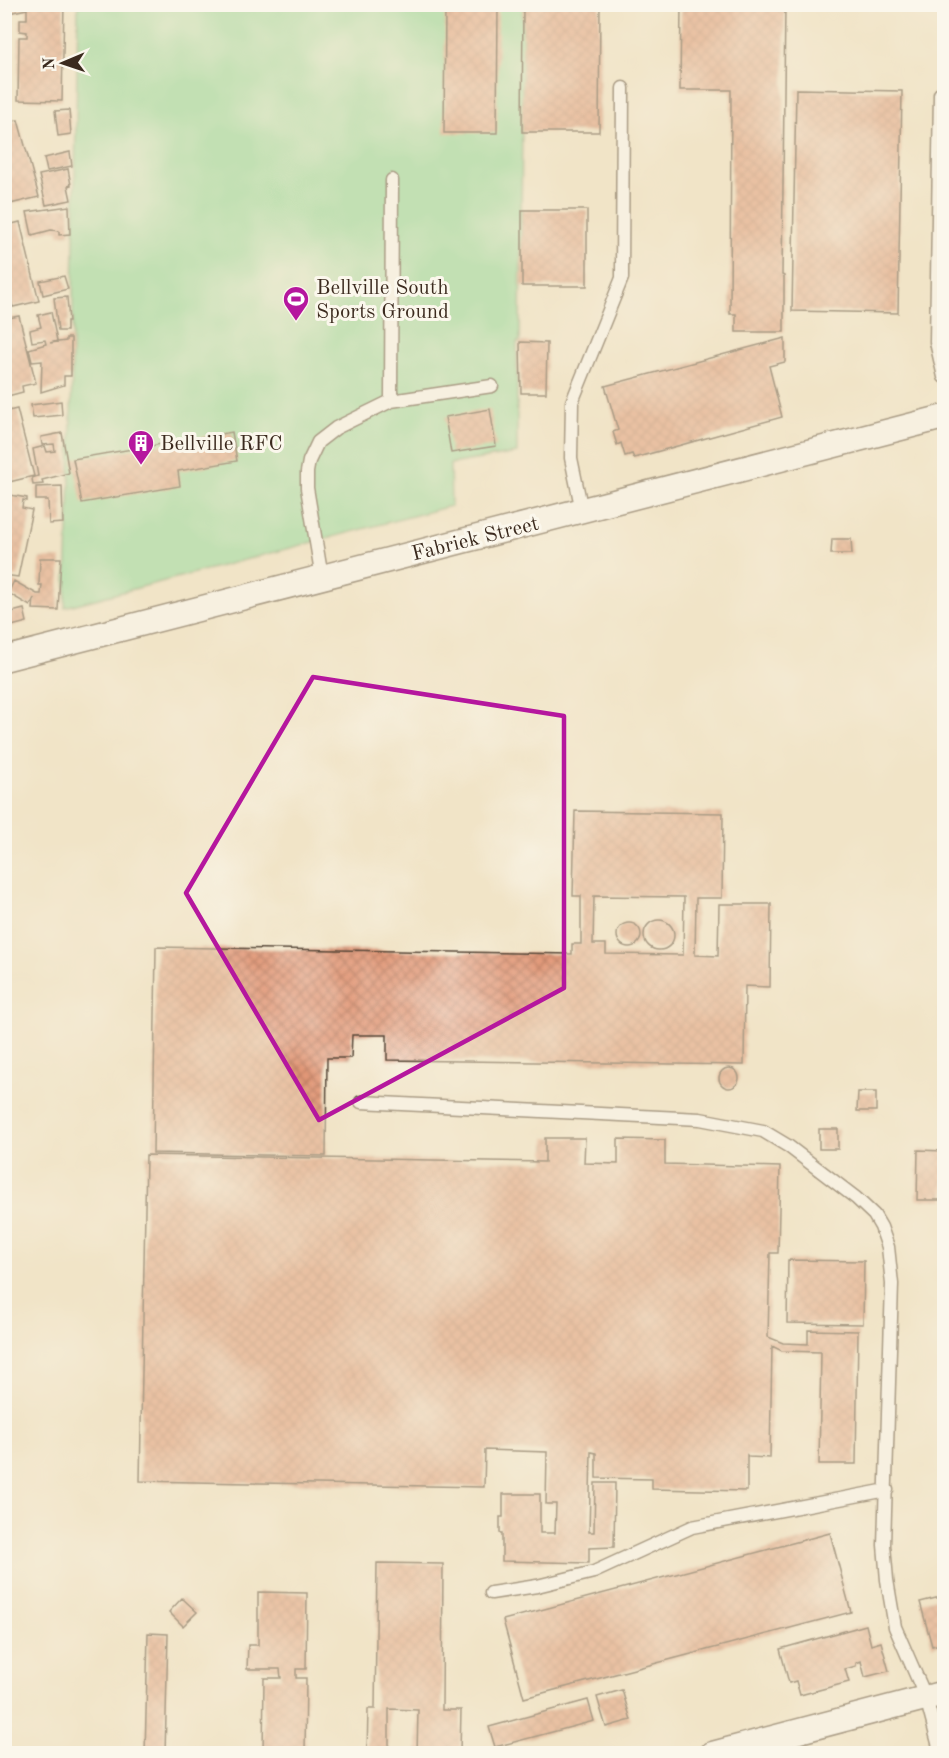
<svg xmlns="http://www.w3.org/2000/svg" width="949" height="1758" font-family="'Old Standard TT',serif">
	<defs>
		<pattern id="building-cross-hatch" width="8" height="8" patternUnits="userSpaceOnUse" patternTransform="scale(1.5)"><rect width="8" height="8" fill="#e19777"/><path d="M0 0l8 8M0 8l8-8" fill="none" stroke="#b87b61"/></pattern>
	</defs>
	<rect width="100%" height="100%" fill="#fbf7ec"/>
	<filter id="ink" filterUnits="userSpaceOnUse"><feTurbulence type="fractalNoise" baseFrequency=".0167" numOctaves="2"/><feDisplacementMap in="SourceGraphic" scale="12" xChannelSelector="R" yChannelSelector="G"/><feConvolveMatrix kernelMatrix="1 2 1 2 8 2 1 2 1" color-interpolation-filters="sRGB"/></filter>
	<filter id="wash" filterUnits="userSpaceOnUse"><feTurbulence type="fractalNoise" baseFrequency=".008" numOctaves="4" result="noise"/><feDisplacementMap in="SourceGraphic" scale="24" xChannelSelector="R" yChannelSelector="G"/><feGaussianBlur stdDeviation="1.35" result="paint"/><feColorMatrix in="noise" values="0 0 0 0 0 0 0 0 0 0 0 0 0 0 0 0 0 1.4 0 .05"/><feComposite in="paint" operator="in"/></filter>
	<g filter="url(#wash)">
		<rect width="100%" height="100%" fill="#f1e4c7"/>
		<path fill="#8adb9b" stroke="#62825c" stroke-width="1.5" d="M78 5H523L520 342H517V453L450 464 451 506 65 607 70 478Z"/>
		<g id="blocks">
			<path fill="url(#building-cross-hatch)" fill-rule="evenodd" d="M4 4H64L62 101 18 100 19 37H27V32L20 31V19H27V9L4 14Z
				M445 4H498L497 133H444Z
				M523 4H600L599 132H522Z
				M681 4H785L782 275 784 276V332H736V314H730L731 90H680Z
				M796 89 902 91 898 313 792 311Z
				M69 110 71 134 58 136 55 111Z
				M18 120 39 197 10 204 4 181V123Z
				M70 152 72 166 47 171 44 158Z
				M68 169 71 185 68 186 71 200 46 205 39 175Z
				M69 206 70 234 59 235V231L51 230 32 235 27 212Z
				M522 210H587V286H522Z
				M20 222 39 301 13 307 4 279V226Z
				M64 276 68 289 43 295 40 281Z
				M67 297 69 321H67V331H58L54 298Z
				M51 312 57 341 50 343 66 341V338H71V376H64V385L41 392 42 361 32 362 29 349 46 344 45 340 32 342 30 330 41 327 38 315Z
				M19 316 36 383 22 386 23 392 4 397V319Z
				M785 338V362L769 366 782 417 634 458 632 454 625 456 621 443 617 445 613 432 618 430 605 386Z
				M520 342 547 343 546 393H521Z
				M61 401 62 415 33 418 31 405Z
				M17 409 34 476 5 483 4 412Z
				M490 409 496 446 451 453 445 417Z
				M232 432 237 461 178 471 180 486 82 503 73 459Z
				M62 433 69 473 42 480 43 484 33 485 32 478 38 476 33 449 45 446 47 452 55 451 54 444 42 445 41 437Z
				M62 486 63 523 49 524 48 500H36V487Z
				M4 494 27 498V501L23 500 22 508 32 510 18 577 4 575Z
				M832 539H851L852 554H831Z
				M40 558H61L58 610 33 609 34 598 30 606 8 593 14 581 37 594H41L42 585H39Z
				M24 609 27 622 4 628V614Z
				M575 811 723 813 722 898H696L695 955 718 956 719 904H771L770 987 745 986 744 1065 387 1060V1035H352L351 1058H327L326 1156 153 1153 156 947 572 954V944H581V896H573ZM594 896 684 897 683 955 606 954V944H593Z
				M644 935a15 15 0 1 1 30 0a15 15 0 1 1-30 0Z
				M617 935a12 12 0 1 1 24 0a12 12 0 1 1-24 0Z
				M719 1078a10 10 0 1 1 20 0a10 10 0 1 1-20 0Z
				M858 1092H876V1111H857Z
				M819 1129H838V1149H819Z
				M545 1138H585L584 1163 618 1164V1139L665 1140V1164L780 1167 778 1253H770L768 1337 783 1343 808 1344V1330L858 1331 856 1464H819L821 1352 782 1351 772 1346 770 1458 749 1457 747 1455V1491L652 1489V1479L596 1478V1453L591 1452 589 1532H594L595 1483H615L614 1547 589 1548V1563L502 1561V1533H500V1517H503V1494H540V1533H555L556 1504H546L547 1452 485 1450 484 1487 140 1481 146 1155 545 1162Z
				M918 1150 944 1151V1200H917Z
				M788 1260 864 1261 863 1324 787 1323Z
				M830 1533 851 1612 524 1698 503 1620Z
				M377 1563 443 1564 442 1710H461L460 1752 417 1754 418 1710 389 1709V1754H367L368 1709H375Z
				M258 1592 307 1593 306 1669H296V1678H306L305 1754H263L264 1678H281L280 1669H247L248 1645H258Z
				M944 1596V1643L932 1646 920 1602Z
				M182 1598 197 1612 183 1626 169 1612Z
				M866 1625 871 1645 881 1642 889 1671 865 1677 861 1661 856 1663V1666L845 1669 849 1682 800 1695 796 1681 789 1683 780 1649Z
				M148 1633 168 1634 165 1754H145Z
				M622 1690 631 1720 606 1727 597 1697Z
				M588 1700 594 1721 495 1747 489 1727Z"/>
		</g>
	</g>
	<g filter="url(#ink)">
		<use href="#blocks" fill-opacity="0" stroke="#564637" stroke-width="1.5"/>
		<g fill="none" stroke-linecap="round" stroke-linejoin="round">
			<g stroke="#564637" stroke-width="15">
				<path id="lane" d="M940 94 936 342 944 377
					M391 401 392 180
					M582 511 571 458 572 402 622 278 623 88
					M322 578 307 488V472L309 461 318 442 336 428 391 401 492 386
					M361 1102 700 1119 763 1131 788 1146 856 1198 874 1215 881 1227 888 1247 892 1284 884 1545 887 1580 895 1627 926 1698 941 1754
					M491 1593 537 1586 594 1572 692 1527 887 1490"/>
			</g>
			<g stroke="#564637" stroke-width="27">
				<path id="street" d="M4 659 944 417
					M712 1754 944 1693"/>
			</g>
			<use href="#lane" stroke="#fff" stroke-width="12"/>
			<use href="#street" stroke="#fff" stroke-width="24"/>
		</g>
	</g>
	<path d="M0 0H949V1758H0ZM313 677 564 716V988L319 1120 186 893Z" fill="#f1e4c7" fill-opacity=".55" fill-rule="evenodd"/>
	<path fill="none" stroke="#b5179e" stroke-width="4.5" stroke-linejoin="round" d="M313 677 564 716V988L319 1120 186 893Z"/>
	<defs>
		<g id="stadium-pin" transform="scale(1.35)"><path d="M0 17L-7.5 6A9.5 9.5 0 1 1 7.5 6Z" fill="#b5179e" stroke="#fbf7ec"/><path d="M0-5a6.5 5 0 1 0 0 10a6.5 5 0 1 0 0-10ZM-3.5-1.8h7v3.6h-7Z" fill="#fff"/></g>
		<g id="building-pin" transform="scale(1.35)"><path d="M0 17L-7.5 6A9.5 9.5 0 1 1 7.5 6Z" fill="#b5179e" stroke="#fbf7ec"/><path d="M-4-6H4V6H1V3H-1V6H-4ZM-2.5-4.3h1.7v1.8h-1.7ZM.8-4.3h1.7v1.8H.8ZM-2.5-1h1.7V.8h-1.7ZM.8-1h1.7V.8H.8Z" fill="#fff"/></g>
	</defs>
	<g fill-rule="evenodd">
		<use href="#stadium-pin" x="296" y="299"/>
		<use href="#building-pin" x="141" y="443"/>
	</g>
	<g text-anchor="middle" stroke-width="6" stroke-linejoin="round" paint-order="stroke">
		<g font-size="21" fill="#3b2a1e" stroke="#fbf7ec" text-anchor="start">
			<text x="316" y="294">Bellville South<tspan x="316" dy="24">Sports Ground</tspan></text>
			<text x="160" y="450">Bellville RFC</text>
		</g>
		<g font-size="21" fill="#3b2a1e" stroke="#fbf7ec">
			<text transform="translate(475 538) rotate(-14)" y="7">Fabriek Street</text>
		</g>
	</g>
	<rect width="949" height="1758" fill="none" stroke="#fbf7ec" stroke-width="24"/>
	<g transform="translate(63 63) rotate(268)" stroke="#fbf7ec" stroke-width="4.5" paint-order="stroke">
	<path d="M0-4.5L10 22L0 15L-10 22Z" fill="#3b2a1e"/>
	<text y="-9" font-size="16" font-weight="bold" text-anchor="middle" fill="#3b2a1e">N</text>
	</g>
</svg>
